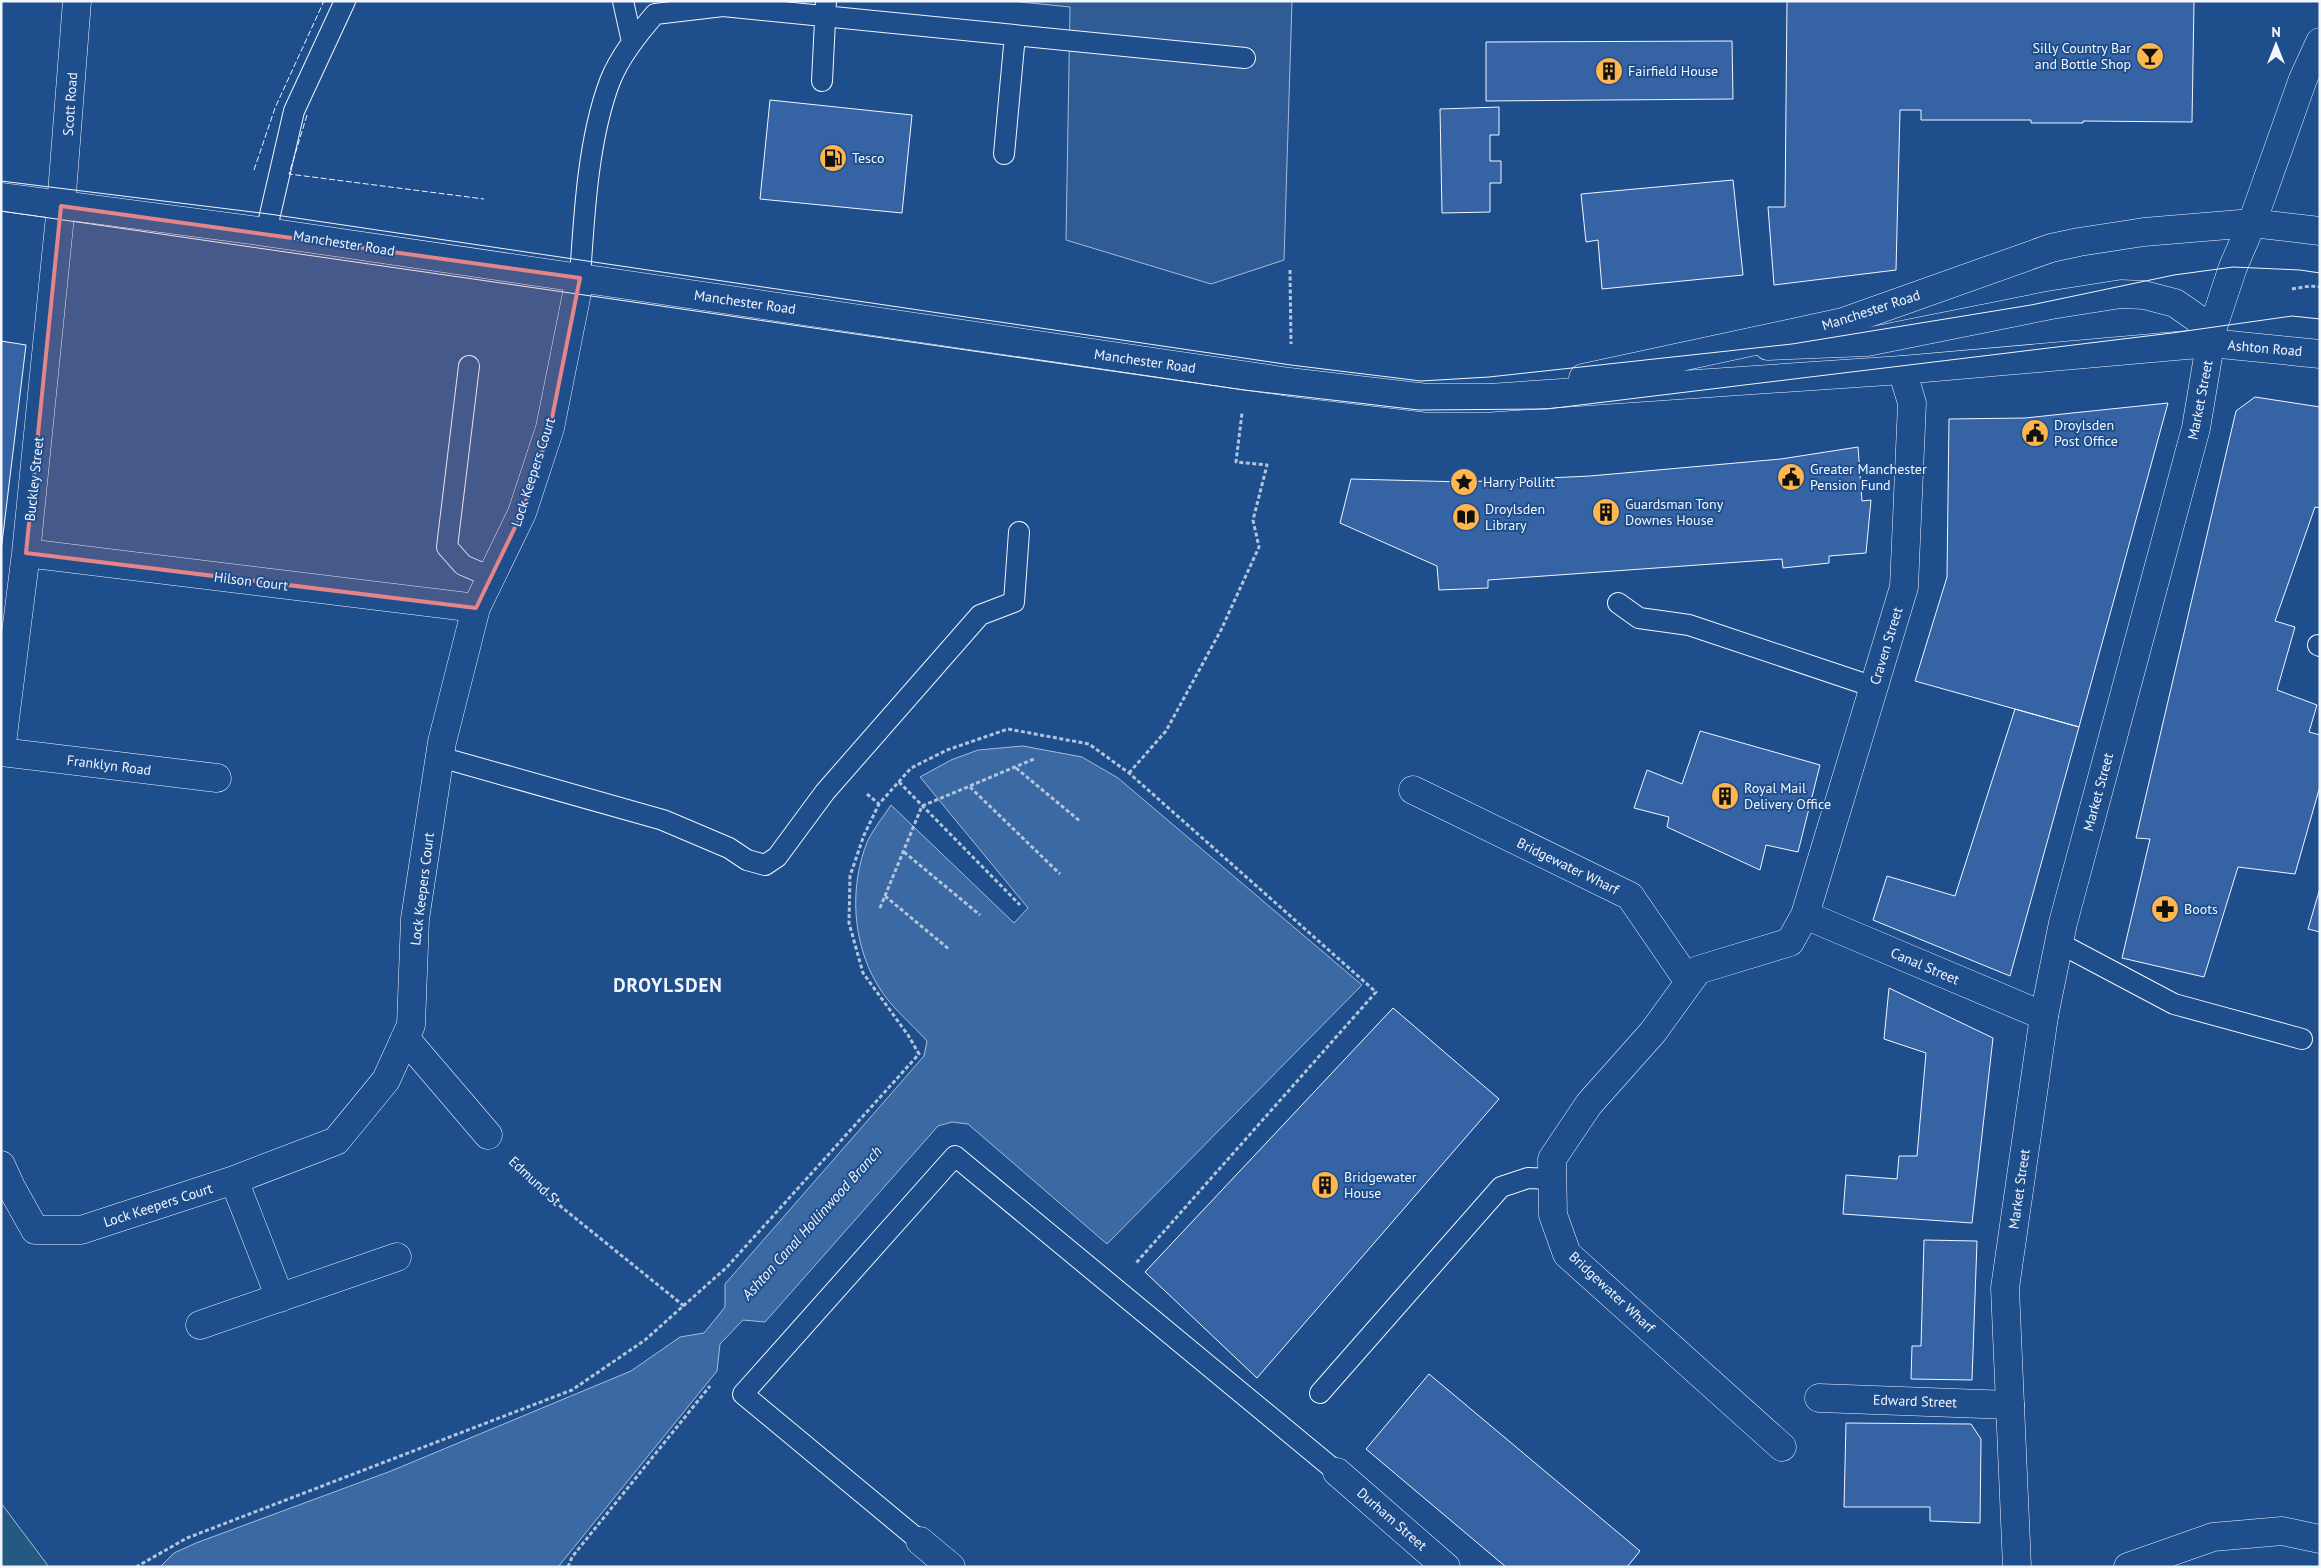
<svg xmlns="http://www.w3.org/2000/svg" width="2321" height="1568" font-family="'PT Sans',sans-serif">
	<rect width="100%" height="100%" fill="#1f4e8c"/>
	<path fill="#245a82" stroke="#a8bbd7" d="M1 1503 49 1567H1Z"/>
	<path fill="#305b95" stroke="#a8bbd7" d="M1011 1H1292L1284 260 1211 284 1066 240 1070 7Z"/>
	<path fill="#3b69a3" stroke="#a8bbd7" d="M1023 746 1082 757 1118 778 1362 985 1107 1244 968 1124 952 1122 938 1126 765 1322 743 1320 720 1344 717 1371 558 1567H160L174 1553 196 1543 391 1471 631 1371 680 1337 704 1333 725 1307V1284L924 1056 927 1041C910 1022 890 1007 877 984 852 942 849 885 868 840 874 828 884 816 891 805L1014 923 1028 908 920 777 951 760 978 750Z"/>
	<path fill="#3563a3" stroke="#f2f6ff" d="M1787 1H2194L2192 122 2083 121V123H2031V120H1921V110H1900L1896 270 1774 285 1768 207H1785Z
		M1732 41 1733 99 1486 101V42Z
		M770 100 912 115 902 213 760 199Z
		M1499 107V135H1490V161H1501V183H1490V212L1442 213 1440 109Z
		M1733 180 1743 275 1602 289 1598 240 1586 242 1581 194Z
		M1 341 26 345 1 551Z
		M2255 397 2320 407V508L2315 507 2275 621 2295 627 2277 690 2317 705 2309 732 2320 735V786L2295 874 2238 867 2204 977 2122 958 2150 839 2136 838 2236 411Z
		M2168 403 2079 727 1915 681 1947 577 1949 419 2025 418Z
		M1858 447 1862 501 1871 500 1866 553 1829 556V563L1783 568 1782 559 1488 580V588L1439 590 1437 566 1340 523 1351 479 1464 482 1590 476 1781 459Z
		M2015 709 2079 727 2010 976 1873 920 1887 876 1955 896Z
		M1700 731 1820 765 1798 852 1766 845 1760 870 1667 827 1669 817 1634 808 1647 770 1682 784Z
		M2320 888V932L2308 929Z
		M1889 988 1993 1038 1972 1223 1843 1214 1846 1175 1897 1179 1899 1156H1917L1926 1053 1884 1039Z
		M1393 1008 1499 1099 1257 1378 1145 1272Z
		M1924 1240 1977 1241 1972 1380 1911 1379 1912 1346H1921Z
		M1429 1374 1640 1551 1627 1567H1506L1366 1449Z
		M1846 1423 1971 1424 1981 1439 1980 1523 1930 1521V1507H1844Z"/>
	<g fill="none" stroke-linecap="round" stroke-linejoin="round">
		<g stroke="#f2f6ff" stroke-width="22">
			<path id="lane" d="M623 1 632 42
				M822 81 826 1
				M1004 154 1015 35
				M266 232 294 111 345 1
				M580 278C584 215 588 139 610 81 620 56 638 34 655 14L723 6 1245 58
				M469 366 447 547 463 565 491 577
				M1618 603 1639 618 1689 625 1874 687
				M2318 645 2320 646
				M440 757 663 820 729 848 747 860 765 865 777 857 825 792 980 615 1014 602 1019 532
				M2059 943 2174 1004 2302 1039
				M1320 1393 1501 1187 1528 1178 1552 1179
				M920 1541 743 1394 955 1156 1337 1472"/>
		</g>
		<g stroke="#f2f6ff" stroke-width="29">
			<path id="street" d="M26 553 476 608
				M1 751 26 553 61 206
				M1 752 217 778
				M1413 790 1630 896 1689 982
				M1805 915 2044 1016
				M405 1038 488 1135
				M1 1165 11 1187 35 1230H81L234 1180 336 1141 386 1080 411 1025 415 919 442 742 476 608 522 513 550 428 580 278
				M234 1180 280 1298
				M200 1325 397 1257
				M1819 1398 2010 1405
				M1782 1447 1567 1254 1553 1215 1552 1159 1589 1104 1653 1032 1698 970 1790 942 1805 915 1904 587 1912 403 1902 370
				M1337 1472 1446 1567
				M920 1541 951 1567"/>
		</g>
		<g stroke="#f2f6ff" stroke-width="29">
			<path id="secondary" d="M61 206 77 1
				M1768 346 1867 342 2051 305 2121 294 2144 295 2175 303 2198 319 2205 329 2210 343
				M2017 1567 2005 1288 2044 1016 2063 923 2196 428 2213 327 2233 267 2252 223 2303 79 2320 42
				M2128 1567 2213 1537 2282 1531 2320 1539"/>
		</g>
		<g stroke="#f2f6ff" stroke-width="29">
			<path id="primary" d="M1 197 266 232 1289 382 1427 398H1489L1902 370 2210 343 2320 354
				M1583 378 1843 322 2051 248 2079 242 2144 232 2252 223 2320 231"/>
		</g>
		<path stroke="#b3c4dc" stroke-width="3" stroke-dasharray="4 2.5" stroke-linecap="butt" d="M1290 270 1291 344
			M2292 289 2310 286 2320 287
			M1016 768 1081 822
			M1129 773 1166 731 1221 630 1259 547 1253 520 1267 465 1236 462 1242 413
			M899 782 1020 905
			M970 787 1060 874
			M867 794 879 804
			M904 852 980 915
			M885 896 950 950
			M880 908 922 806 1034 759
			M512 1161 533 1184 684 1306
			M136 1567 187 1538 572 1390 645 1340 727 1267 919 1054 908 1035 863 973 849 923 850 876 864 835 879 804 911 768 947 750 1008 729 1089 744 1129 773 1376 992 1136 1263
			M568 1567 572 1557 710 1386"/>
		<use href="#lane" stroke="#1f4e8c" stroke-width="20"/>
		<use href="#street" stroke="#1f4e8c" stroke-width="28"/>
		<use href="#secondary" stroke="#1f4e8c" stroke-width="28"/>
		<use href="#primary" stroke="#1f4e8c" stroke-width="28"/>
		<path stroke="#f2f6ff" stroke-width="1" d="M1 181 269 214 1291 365 1421 381 1489 377 1792 344 2031 305 2174 275 2233 267 2300 270 2320 273
			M1 211 1244 390 1419 410 1547 409 2172 333 2292 316 2320 319"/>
		<path stroke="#f2f6ff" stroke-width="1" stroke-dasharray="6 2.5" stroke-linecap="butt" d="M307 115 289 174 484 199
			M254 170 275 108 324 1"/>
	</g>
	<path fill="#e38589" fill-opacity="0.2" stroke="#e38589" stroke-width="4" stroke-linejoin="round" d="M61 206 580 278 550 428 522 513 476 608 26 553Z"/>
	<defs>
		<g id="bar-disc" transform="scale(1.4375)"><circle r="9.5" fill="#ffb74d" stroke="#1f4e8c"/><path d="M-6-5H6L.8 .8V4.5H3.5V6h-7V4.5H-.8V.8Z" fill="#111"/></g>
		<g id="building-disc" transform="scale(1.4375)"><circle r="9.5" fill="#ffb74d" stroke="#1f4e8c"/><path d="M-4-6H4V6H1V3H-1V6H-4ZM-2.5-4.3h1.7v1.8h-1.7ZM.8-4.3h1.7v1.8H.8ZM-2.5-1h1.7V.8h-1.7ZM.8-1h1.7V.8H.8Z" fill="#111"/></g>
		<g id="fuel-disc" transform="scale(1.4375)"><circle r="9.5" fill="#ffb74d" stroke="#1f4e8c"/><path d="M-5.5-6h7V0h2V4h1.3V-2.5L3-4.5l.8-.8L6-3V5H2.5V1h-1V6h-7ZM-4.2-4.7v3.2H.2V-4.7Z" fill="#111"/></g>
		<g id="civic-disc" transform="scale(1.4375)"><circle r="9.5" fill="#ffb74d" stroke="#1f4e8c"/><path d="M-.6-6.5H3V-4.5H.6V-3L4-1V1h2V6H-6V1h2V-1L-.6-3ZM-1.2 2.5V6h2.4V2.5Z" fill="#111"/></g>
		<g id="sight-disc" transform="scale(1.4375)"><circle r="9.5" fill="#ffb74d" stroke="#1f4e8c"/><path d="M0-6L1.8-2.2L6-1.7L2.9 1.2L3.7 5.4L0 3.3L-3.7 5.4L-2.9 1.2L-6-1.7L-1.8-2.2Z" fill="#111"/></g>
		<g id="library-disc" transform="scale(1.4375)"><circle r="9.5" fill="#ffb74d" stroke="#1f4e8c"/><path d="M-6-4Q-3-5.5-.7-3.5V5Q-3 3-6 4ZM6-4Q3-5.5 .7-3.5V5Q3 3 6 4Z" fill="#111"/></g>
		<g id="pharmacy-disc" transform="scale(1.4375)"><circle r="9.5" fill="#ffb74d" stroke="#1f4e8c"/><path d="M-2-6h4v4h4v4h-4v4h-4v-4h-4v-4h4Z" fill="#111"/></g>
	</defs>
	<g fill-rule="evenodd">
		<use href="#bar-disc" x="2150" y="56"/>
		<use href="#building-disc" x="1609" y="71"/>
		<use href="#fuel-disc" x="833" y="158"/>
		<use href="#civic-disc" x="2035" y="433"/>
		<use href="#civic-disc" x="1791" y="477"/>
		<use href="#sight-disc" x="1464" y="482"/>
		<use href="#building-disc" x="1606" y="512"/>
		<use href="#library-disc" x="1466" y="517"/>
		<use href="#building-disc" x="1725" y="796"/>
		<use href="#pharmacy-disc" x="2165" y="909"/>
		<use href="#building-disc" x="1325" y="1185"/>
	</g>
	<g text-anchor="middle" stroke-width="4" stroke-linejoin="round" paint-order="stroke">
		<g font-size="14" fill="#f2f6ff" stroke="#1f4e8c" text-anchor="start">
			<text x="2131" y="53" text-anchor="end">Silly Country Bar<tspan x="2131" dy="16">and Bottle Shop</tspan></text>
			<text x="1628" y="76">Fairfield House</text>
			<text x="852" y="163">Tesco</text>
			<text x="2054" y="430">Droylsden<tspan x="2054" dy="16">Post Office</tspan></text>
			<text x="1810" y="474">Greater Manchester<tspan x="1810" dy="16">Pension Fund</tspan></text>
			<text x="1483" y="487">Harry Pollitt</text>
			<text x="1625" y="509">Guardsman Tony<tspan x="1625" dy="16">Downes House</tspan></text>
			<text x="1485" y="514">Droylsden<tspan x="1485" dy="16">Library</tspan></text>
			<text x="1744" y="793">Royal Mail<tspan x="1744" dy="16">Delivery Office</tspan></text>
			<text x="2184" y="914">Boots</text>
			<text x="1344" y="1182">Bridgewater<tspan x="1344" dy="16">House</tspan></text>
		</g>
		<g font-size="14" fill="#f2f6ff" stroke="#1f4e8c">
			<text transform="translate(70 104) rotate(-86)" y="5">Scott Road</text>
			<text transform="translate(344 243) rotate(9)" y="5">Manchester Road</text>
			<text transform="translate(745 302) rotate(8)" y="5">Manchester Road</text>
			<text transform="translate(1871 310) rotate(-18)" y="5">Manchester Road</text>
			<text transform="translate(2265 348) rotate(5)" y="5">Ashton Road</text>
			<text transform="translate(1145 361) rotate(8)" y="5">Manchester Road</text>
			<text transform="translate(2200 400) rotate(-79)" y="5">Market Street</text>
			<text transform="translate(533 472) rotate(-72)" y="5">Lock Keepers Court</text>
			<text transform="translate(34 479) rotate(-84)" y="5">Buckley Street</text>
			<text transform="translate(251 581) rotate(7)" y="5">Hilson Court</text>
			<text transform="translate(1886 646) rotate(-73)" y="5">Craven Street</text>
			<text transform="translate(109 765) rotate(7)" y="5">Franklyn Road</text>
			<text transform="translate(2098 792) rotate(-75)" y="5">Market Street</text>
			<text transform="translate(1568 866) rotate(26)" y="5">Bridgewater Wharf</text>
			<text transform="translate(422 889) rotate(-83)" y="5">Lock Keepers Court</text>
			<text transform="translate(1925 966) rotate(23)" y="5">Canal Street</text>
			<text transform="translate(535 1181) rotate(43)" y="5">Edmund St</text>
			<text transform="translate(2019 1189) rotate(-82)" y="5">Market Street</text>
			<text transform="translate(158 1205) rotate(-18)" y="5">Lock Keepers Court</text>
			<text transform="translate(1612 1292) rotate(43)" y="5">Bridgewater Wharf</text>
			<text transform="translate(1915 1401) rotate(2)" y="5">Edward Street</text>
			<text transform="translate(1392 1519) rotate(41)" y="5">Durham Street</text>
		</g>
		<g font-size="15" font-style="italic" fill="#f2f6ff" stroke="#1f4e8c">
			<text transform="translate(812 1223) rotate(-48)" y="5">Ashton Canal Hollinwood Branch</text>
		</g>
		<g font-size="19" font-weight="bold" letter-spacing="1" fill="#f2f6ff" stroke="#1f4e8c">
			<text x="668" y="992">DROYLSDEN</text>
		</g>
	</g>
	<rect width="2321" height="1568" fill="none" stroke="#f2f6ff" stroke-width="5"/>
	<g transform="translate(2276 45)" stroke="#1f4e8c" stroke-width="4" paint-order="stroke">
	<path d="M0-4L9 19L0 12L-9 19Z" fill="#f2f6ff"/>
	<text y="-8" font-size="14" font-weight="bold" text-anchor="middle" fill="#f2f6ff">N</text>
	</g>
</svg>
